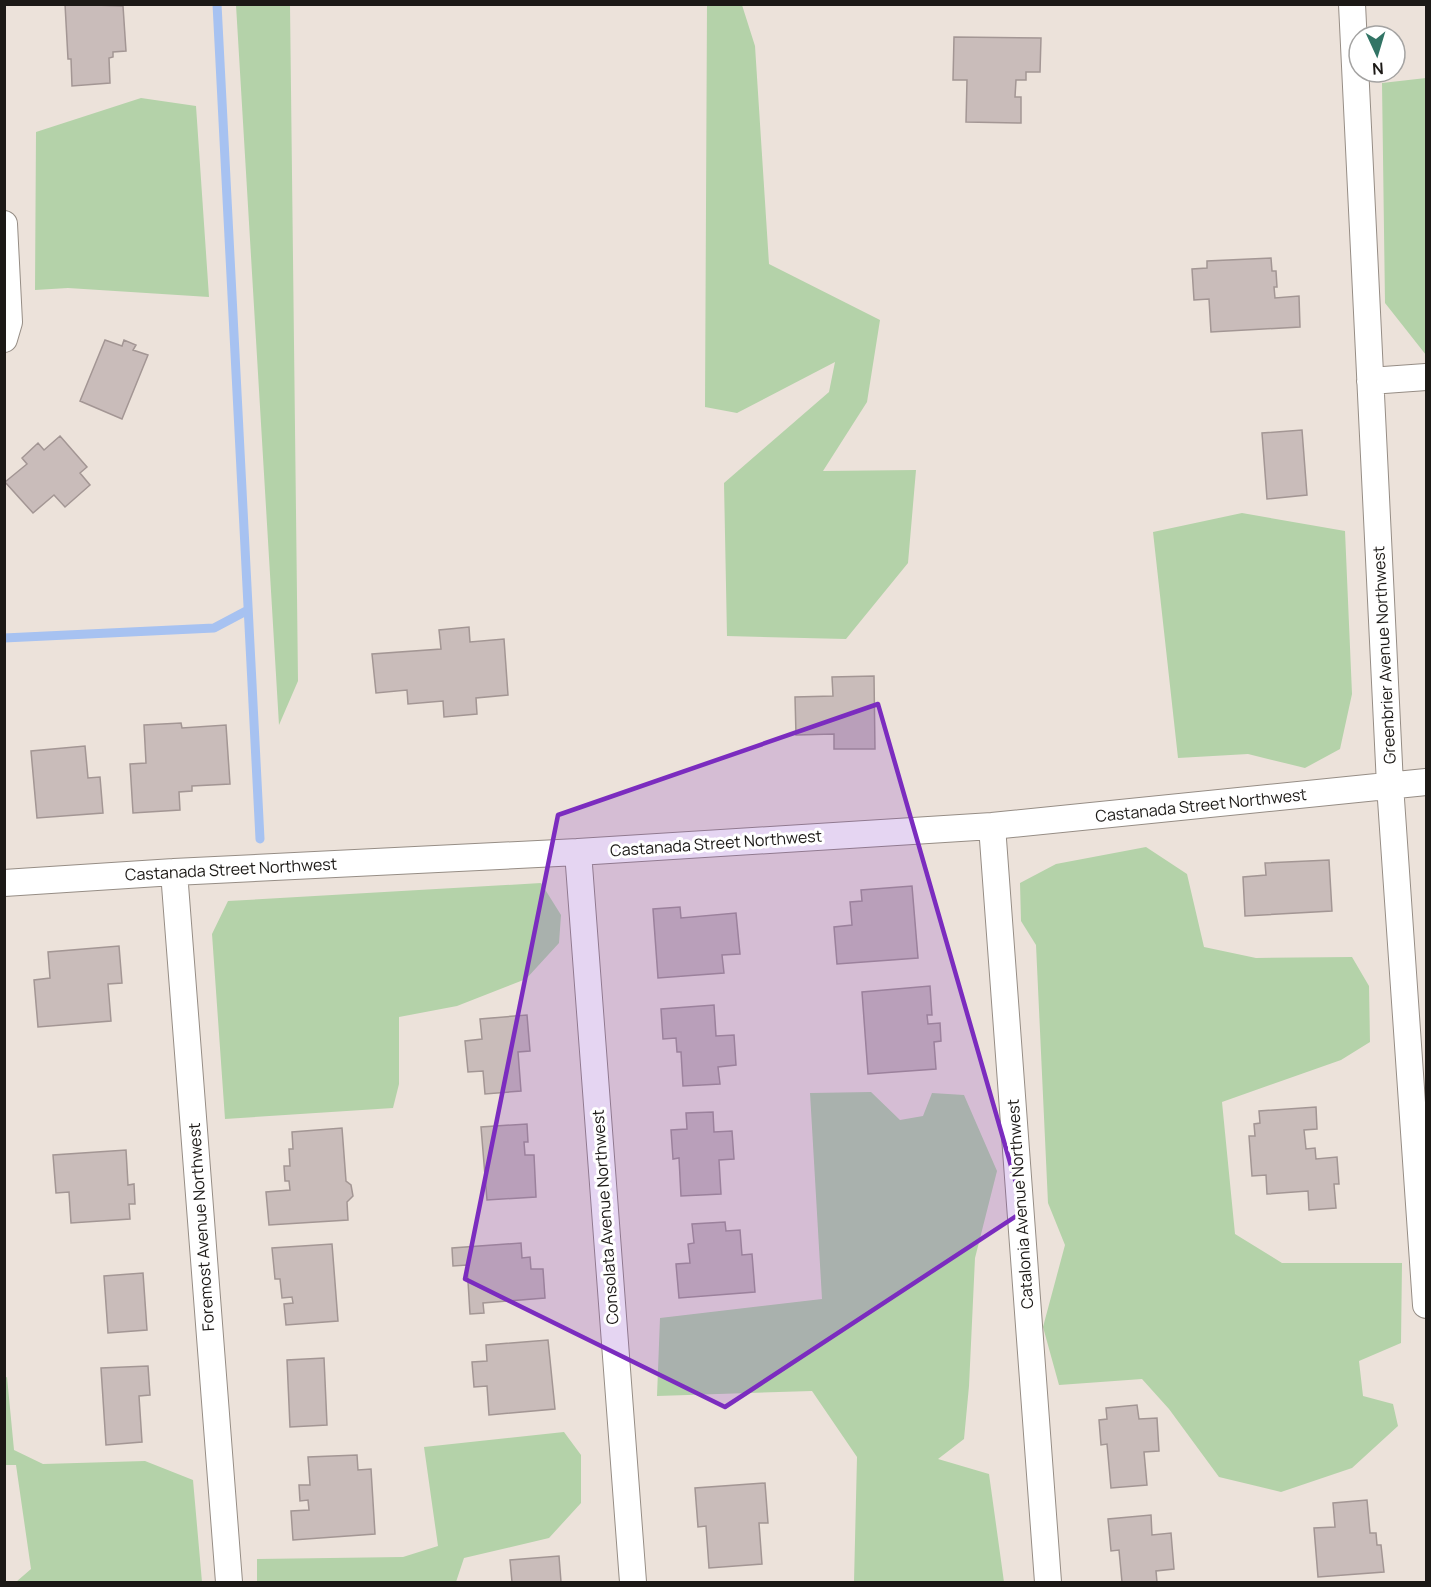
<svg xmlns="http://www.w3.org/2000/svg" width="1431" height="1587" font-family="Manrope,sans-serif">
	<rect width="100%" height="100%" fill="#ece2da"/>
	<path fill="#b4d2a9" d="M236 5H290L298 681 279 725Z
		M707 5H742L755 46 769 264 880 320 867 402 823 471 916 470 908 563 846 639 727 636 724 483 829 392 835 362 737 413 705 407Z
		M1426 78V355L1385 303 1382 83Z
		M141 98 196 106 209 297 68 288 35 290 36 132Z
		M1242 513 1345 531 1352 694 1340 749 1305 768 1248 754 1178 758 1153 532Z
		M1146 847 1187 874 1204 947 1256 958 1352 957 1369 986 1370 1042 1341 1060 1222 1102 1235 1234 1282 1263H1402L1401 1343 1359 1361 1363 1396 1393 1404 1398 1426 1352 1468 1281 1492 1219 1477 1169 1409 1142 1379 1059 1385 1043 1327 1065 1245 1048 1203 1036 945 1021 921 1020 883 1056 864Z
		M541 883 561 915 559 943 526 979 457 1006 399 1017V1084L393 1108 225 1119 212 934 228 901Z
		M871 1092 900 1120 923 1116 932 1093 964 1095 997 1171 975 1258 969 1386 964 1439 938 1459 989 1474 1004 1582H854L857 1457 812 1391 657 1396 660 1318 822 1299 810 1093Z
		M7 1377 14 1450 43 1464 145 1461 193 1480 202 1582H16L31 1569 16 1465H5L4 1378Z
		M564 1432 581 1455V1503L549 1538 464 1558 456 1582H257V1559L403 1557 438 1546 424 1447Z"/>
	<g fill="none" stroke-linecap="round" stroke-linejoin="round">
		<path stroke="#a7c2f1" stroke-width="9" d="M217 4 260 839
			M4 638 214 628 248 610"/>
	</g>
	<path fill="#c9bcba" stroke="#a39694" stroke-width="1.5" d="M65 4 123 6 126 51 113 52V57L109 58 110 83 72 86 71 59H68Z
		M954 37 1041 38 1040 72H1026V80H1016L1015 97H1021V123L966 122 967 80H953Z
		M1271 258 1272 271H1276L1277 287H1274L1275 298 1299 296 1300 327 1211 332 1209 299 1194 300 1192 269 1207 268V261Z
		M105 340 122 346 124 340 136 345 133 350 148 355 122 419 80 401Z
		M1302 430 1307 495 1267 499 1262 433Z
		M60 436 87 467 80 473 90 485 65 507 54 495 33 513 5 482 27 464 22 458 38 443 44 450Z
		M469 627 470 642 504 639 508 695 476 698 477 714 444 717 443 701 408 704 407 690 376 693 372 654 441 649 439 630Z
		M874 676 875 749H834V734L796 735 795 697 833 696 832 677Z
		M181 723 182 728 226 725 230 784 192 786V791L179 792 180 810 133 813 130 764 146 763 144 725Z
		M85 746 88 778 100 777 103 813 37 818 31 751Z
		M1329 860 1332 911 1245 916 1243 877 1266 875 1265 863Z
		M912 886 918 958 837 964 834 927 852 925 850 902 862 901 861 890Z
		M680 907 681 918 736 913 740 954 722 955 724 973 658 978 653 909Z
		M119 946 122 983 108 984 111 1021 38 1027 34 980 50 978 48 952Z
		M930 986 932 1015H927L928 1024 940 1023 941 1041 934 1042 936 1069 868 1074 862 992Z
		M714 1005 716 1036 734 1035 736 1065 718 1067 720 1084 683 1086 681 1052H677L676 1038 663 1039 661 1009Z
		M527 1015 530 1051 518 1052 521 1091 485 1094 483 1071 468 1072 465 1041 482 1039 480 1019Z
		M1316 1107 1317 1129 1304 1130 1306 1149 1315 1148 1316 1159 1337 1157 1339 1184H1334L1336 1208 1309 1210 1308 1191 1267 1194 1266 1175 1252 1176 1249 1136H1255L1254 1124 1260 1123 1259 1111Z
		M713 1112 714 1132 732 1131 734 1159 719 1160 721 1194 681 1196 679 1158 673 1159 671 1130 687 1129 686 1113Z
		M527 1124 528 1142H524L525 1155H534L536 1197 487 1200 481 1127Z
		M342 1128 346 1181 351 1185 353 1196 347 1202 348 1220 269 1225 266 1192 290 1190 289 1181H285L284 1166H290L289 1149H293L292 1132Z
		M126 1150 128 1185 134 1184 135 1204H129L130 1219 71 1223 69 1192 56 1193 53 1155Z
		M725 1222 726 1231 740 1230 742 1255 752 1254 755 1292 679 1298 676 1264 690 1263 688 1244 694 1243 692 1224Z
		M521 1243 522 1258 530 1257 531 1269H543L545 1298 483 1303 484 1313 470 1314 467 1265 453 1266 452 1248Z
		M332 1244 338 1321 286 1325 284 1304 293 1303 292 1297 282 1298 280 1279H275L272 1248Z
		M143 1273 147 1330 108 1333 104 1276Z
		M548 1340 555 1409 489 1415 487 1386 474 1387 472 1362 487 1361 486 1345Z
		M324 1358 327 1425 290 1427 287 1360Z
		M148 1366 150 1395 139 1396 142 1442 106 1445 101 1368Z
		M1137 1405 1139 1419 1157 1418 1159 1451 1144 1452 1147 1485 1111 1488 1107 1444 1101 1445 1099 1420 1107 1419 1106 1408Z
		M357 1455 358 1470 371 1469 375 1534 293 1540 291 1511 309 1510 308 1500 300 1501 299 1485H310L308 1457Z
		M765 1483 768 1523H759L762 1564 709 1568 706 1526 698 1527 695 1488Z
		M1367 1500 1370 1533H1376L1377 1545H1381L1384 1572 1318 1577 1314 1528 1335 1527 1333 1503Z
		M1151 1515 1152 1535 1171 1533 1174 1569 1156 1571 1157 1582H1122L1119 1550 1111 1551 1108 1519Z
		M559 1556 561 1582H512L510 1560Z"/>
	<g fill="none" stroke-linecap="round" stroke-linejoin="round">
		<g stroke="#968d85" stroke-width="28">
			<path id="minor" d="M1352 4 1390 785 1426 1305
				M4 224 9 322 4 339
				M1370 381 1426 377
				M992 826 1048 1582
				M578 852 633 1582
				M174 872 229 1582
				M4 883 174 872 578 852 992 826 1426 782"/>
		</g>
		<use href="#minor" stroke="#fff" stroke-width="26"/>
	</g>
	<path fill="#7b2cbf" fill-opacity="0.2" stroke="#7b2cbf" stroke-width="4.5" stroke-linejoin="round" d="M878 704 1024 1211 725 1407 465 1279 558 815Z"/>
	<g text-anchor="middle" stroke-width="6" stroke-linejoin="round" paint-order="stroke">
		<g font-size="16" fill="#1c1916" stroke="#fff">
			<text transform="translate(1384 655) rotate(-93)" y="6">Greenbrier Avenue Northwest</text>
			<text transform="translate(1201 805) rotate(-6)" y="6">Castanada Street Northwest</text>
			<text transform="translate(716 843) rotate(-4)" y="6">Castanada Street Northwest</text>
			<text transform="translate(231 869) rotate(-3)" y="6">Castanada Street Northwest</text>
			<text transform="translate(1020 1204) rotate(-94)" y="6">Catalonia Avenue Northwest</text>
			<text transform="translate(605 1217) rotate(-94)" y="6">Consolata Avenue Northwest</text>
			<text transform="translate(201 1227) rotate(-94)" y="6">Foremost Avenue Northwest</text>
		</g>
	</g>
	<rect width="1431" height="1587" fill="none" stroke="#1c1916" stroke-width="12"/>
	<g transform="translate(1377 54) rotate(176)"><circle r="28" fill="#ffffff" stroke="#a4a3a2" stroke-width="1.5"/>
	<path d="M0-4.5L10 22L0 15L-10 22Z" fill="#327465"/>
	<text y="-9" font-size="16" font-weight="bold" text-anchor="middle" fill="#1c1916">N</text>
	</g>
</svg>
